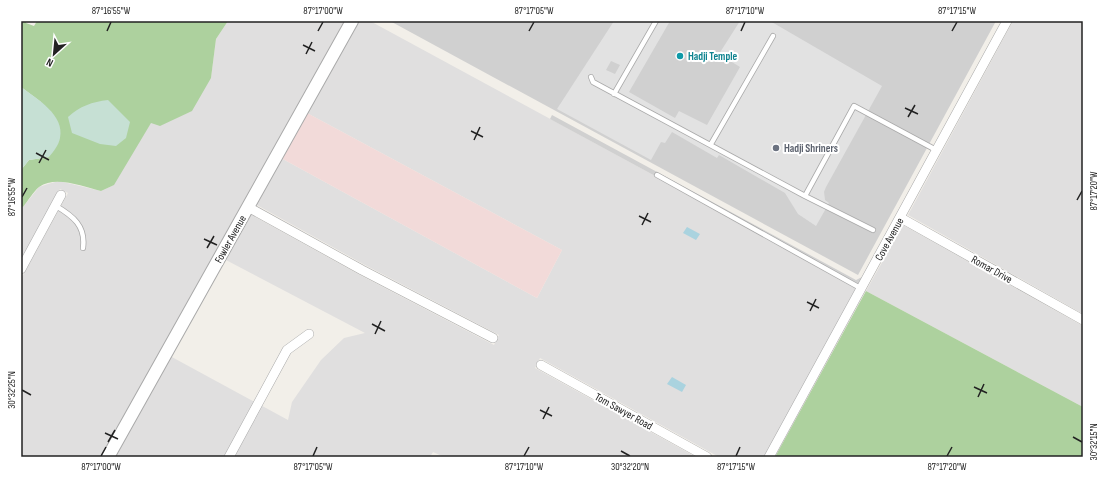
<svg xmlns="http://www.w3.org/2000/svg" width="1104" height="478" font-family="'Sofia Sans Condensed',sans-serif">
	<rect width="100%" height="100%" fill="#f2efe9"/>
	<path fill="#e0dfdf" d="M228 21H347L103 457H21V279L68 193 60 189 21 259V206L23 207 39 187 48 184 59 181 101 191 113 185 151 122 211 78 216 39Z
		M358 21H370L858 286 764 457H719L540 358 535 368 696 457H444L433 452 430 457H114L170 356 288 420 292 402 321 360 344 338 365 333 224 259 250 214 360 275 494 345 499 335 365 265 255 204 281 158 537 298 562 250 307 113Z
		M1013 21H1083V314L908 215Z
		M903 225 1083 326V407L866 291Z"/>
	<path fill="#f2dad9" d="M307 113 562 250 537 298 281 158Z"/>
	<path fill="#d0d0d0" d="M390 21H996L858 275Z
		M552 115 856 280 862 277 886 236 858 286 550 119Z"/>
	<path fill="#add19e" d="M21 21H26V23L34 26 37 21H228L216 39 211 78 192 111 160 126 151 123 114 185 101 191C83 187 56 175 39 187 33 192 28 201 23 207L21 206V170L29 160 49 157 41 102 21 87Z
		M866 291 1083 407V457H775Z"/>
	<path fill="#c6e0d4" d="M21 87C37 99 65 115 60 138 59 145 53 152 49 157L29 160 21 170Z
		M108 100 130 122 126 138 116 146 100 144 72 133 68 117C80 106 92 102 108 100Z"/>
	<path fill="#e2e2e2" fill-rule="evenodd" d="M614 21H670L629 92 675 118 679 111 707 125 740 67 719 54 740 21H770L882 86 826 187 824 192 825 200 829 203 816 226 798 214 785 193 719 155 717 158 672 132 665 143 661 142 651 160 557 109ZM611 61 620 65 615 74 606 70Z"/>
	<path fill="#aad3df" d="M687 227 700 234 696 240 683 233Z
		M672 377 686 385 682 392 667 384Z"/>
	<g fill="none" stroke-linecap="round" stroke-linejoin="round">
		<g stroke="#a9a9a9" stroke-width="6">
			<path id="service" d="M591 77 593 82 805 196
				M614 94 656 21
				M711 144 773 36
				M657 175 862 289
				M56 206C73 216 86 226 83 248
				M873 230 805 196 854 106 938 151"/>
		</g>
		<g stroke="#a9a9a9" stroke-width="10">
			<path id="minor" d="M248 207 362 270 493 338
				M901 218 1083 320
				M21 269 61 195
				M541 365 707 457
				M229 457 287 350 309 334
				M769 457 1007 21"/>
		</g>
		<g stroke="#a9a9a9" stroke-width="14">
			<path id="tertiary" d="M108 457 352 21"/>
		</g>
		<use href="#service" stroke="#fff" stroke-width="4.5"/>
		<use href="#minor" stroke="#fff" stroke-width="9"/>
		<use href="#tertiary" stroke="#fff" stroke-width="12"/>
	</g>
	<path fill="none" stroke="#222" stroke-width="1.5" d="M107 31 111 22M318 31 323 22M529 31 534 22M741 31 745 22M952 31 957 22M303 45 315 51M306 54 312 42M905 108 918 114M908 117 915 105M471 131 483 137M474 140 480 127M36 153 49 160M39 163 46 150M22 197 27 188M1077 200 1082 191M639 216 651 222M642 225 648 213M204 239 217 245M207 248 214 236M807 302 819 308M810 311 816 299M372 324 385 331M375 334 381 321M974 387 987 393M22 390 31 395M978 397 984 384M540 410 552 416M543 419 549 407M105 433 118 439M1073 437 1082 442M108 442 115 430M621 451 630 456M101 456 106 447M313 456 317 447M524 456 529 447M736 456 740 447M947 456 952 447"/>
	<circle fill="#0f9aa8" stroke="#fff" stroke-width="1.5" cx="680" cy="56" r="4"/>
	<circle fill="#6b7280" stroke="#fff" stroke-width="1.5" cx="776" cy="148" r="4"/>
	<g text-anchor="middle" stroke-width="4" stroke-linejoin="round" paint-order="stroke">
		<g font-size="11" font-weight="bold" fill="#0d838f" stroke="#fff" text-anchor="start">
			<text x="688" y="60">Hadji Temple</text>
		</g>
		<g font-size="11" font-weight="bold" fill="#5b616d" stroke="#fff" text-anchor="start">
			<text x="784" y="152">Hadji Shriners</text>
		</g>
		<g font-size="11" fill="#222" stroke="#fff">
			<text transform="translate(230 239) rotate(-61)" y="4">Fowler Avenue</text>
			<text transform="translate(889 239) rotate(-61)" y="4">Cove Avenue</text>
			<text transform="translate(992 269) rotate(29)" y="4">Romar Drive</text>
			<text transform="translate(624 411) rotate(29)" y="4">Tom Sawyer Road</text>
		</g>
	</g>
	<rect width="1104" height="478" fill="none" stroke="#ffffff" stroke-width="44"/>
	<g transform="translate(54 54) rotate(207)" stroke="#ffffff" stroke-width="3" paint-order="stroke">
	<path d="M0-3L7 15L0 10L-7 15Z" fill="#222222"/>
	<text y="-6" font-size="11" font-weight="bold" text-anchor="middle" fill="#222222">N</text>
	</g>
	<rect x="22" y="22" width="1060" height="434" fill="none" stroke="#222" stroke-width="1.5"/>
	<g font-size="10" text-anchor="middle" fill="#222">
		<text x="111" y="14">87°16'55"W</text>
		<text x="323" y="14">87°17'00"W</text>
		<text x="534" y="14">87°17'05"W</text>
		<text x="745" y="14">87°17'10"W</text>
		<text x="957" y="14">87°17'15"W</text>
		<text transform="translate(1093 191) rotate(-90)" y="4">87°17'20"W</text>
		<text transform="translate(11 197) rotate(-90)" y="4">87°16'55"W</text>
		<text transform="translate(11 390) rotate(-90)" y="4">30°32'25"N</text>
		<text transform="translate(1093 442) rotate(-90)" y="4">30°32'15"N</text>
		<text x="101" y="470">87°17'00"W</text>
		<text x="313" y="470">87°17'05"W</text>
		<text x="524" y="470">87°17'10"W</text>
		<text x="630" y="470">30°32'20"N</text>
		<text x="736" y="470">87°17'15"W</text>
		<text x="947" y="470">87°17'20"W</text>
	</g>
</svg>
